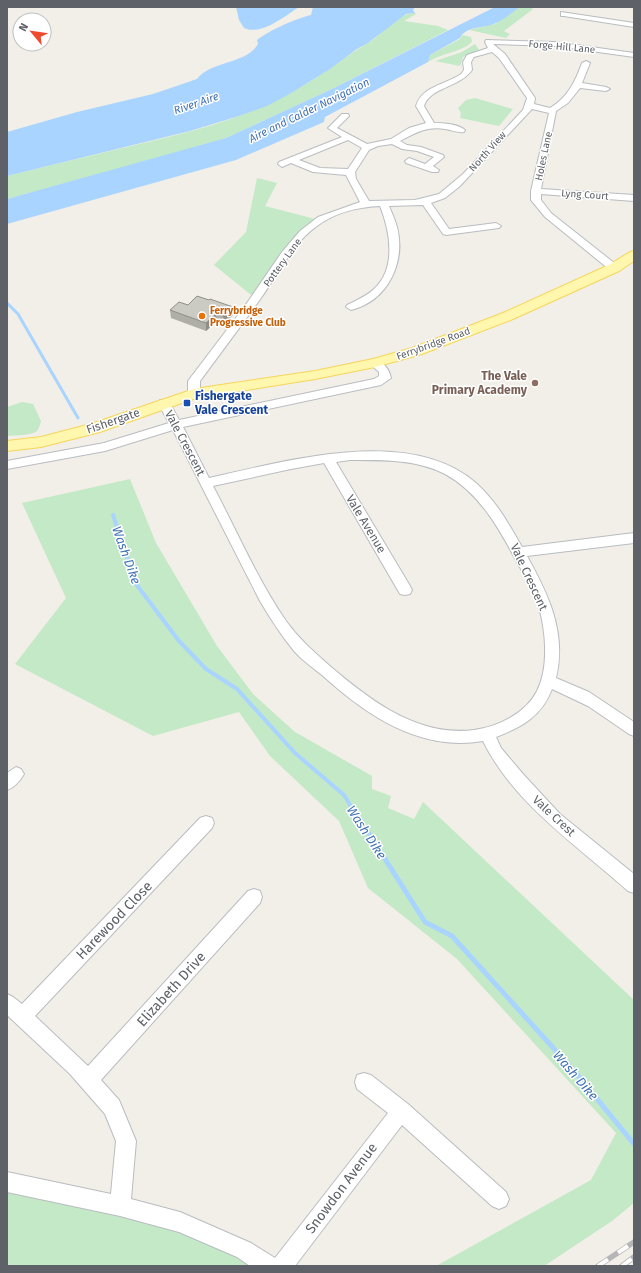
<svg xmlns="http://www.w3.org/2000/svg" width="641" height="1273" font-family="'Fira Sans',sans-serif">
	<rect width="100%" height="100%" fill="#f1efe7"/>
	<path fill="#c3e9c6" d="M520 7H532L531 8 533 9 504 31 510 34 506 38 469 30 495 24Z
		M415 13 416 14 404 21 438 26 448 30 330 90 226 138 206 145 7 199V176C55 164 103 153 152 141 201 129 250 116 294 91 320 77 343 58 368 43 384 34 396 13 415 13Z
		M462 35 471 37 472 42C460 53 441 53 428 62L430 55 460 39Z
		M475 44 479 50 463 57 460 66 435 61 462 52Z
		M475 98 513 109 499 126 460 118 461 113 458 108 466 100Z
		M257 178 277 183 265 206 319 220 300 236 256 299 214 265 246 232Z
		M22 402 33 404 41 421C40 425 39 428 37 431 31 436 15 435 7 436V407Z
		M130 479 156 543 217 646 253 694 295 732 372 776V789L391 796 388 808 414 819 423 802 634 1000V1203L612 1221 544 1266H436L591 1180 616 1133 457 959 368 888 339 821 270 756 239 712 153 736 15 664 66 598 22 503Z
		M7 1182 120 1206 269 1266H11L7 1264Z"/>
	<path fill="#a9d4ff" d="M236 7H299C285 16 261 36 244 28L239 20Z
		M313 7H415L413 10 415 13 406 14 368 43 357 49 330 69 293 92 267 106 239 116 190 131 7 176V132L77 112 153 94 197 79C211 61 247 64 258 44L257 40C270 30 295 19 311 15Z
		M495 7H520C511 13 502 22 491 25 481 28 465 27 460 38L430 55 428 62 325 117 324 122 236 160 7 224V199L226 138 330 90Z"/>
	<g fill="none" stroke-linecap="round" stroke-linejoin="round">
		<path stroke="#a9d4ff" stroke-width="3" d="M7 303 18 314 78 418"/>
		<path stroke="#a9d4ff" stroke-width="4" d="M113 515 136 584 179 641 206 669 237 689 295 753 344 795 357 816"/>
		<path stroke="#a9d4ff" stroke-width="5" d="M357 815 425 922 452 936 575 1072 634 1144"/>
		<g stroke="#b9bcc1" stroke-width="2">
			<path id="minor" d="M561 12 634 23V27L564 16H561Z
				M486 40 555 42 634 53V57L555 46 493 44 505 54 535 98 534 104 550 108C568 97 575 82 582 63L586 61 590 63 582 83 606 87 610 89 606 91 580 88 568 103 556 111 541 189 634 195V201L541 194V200L551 213 618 266 619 268 618 270H610L545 217 531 200V191L549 113 532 109 460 186 445 198 431 203 449 229 496 223 501 226 499 228 446 235 443 234 423 205 389 206C392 213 395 220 397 227 406 262 388 301 351 310L346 307 347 305C357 300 367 296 374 289 397 268 390 231 380 206 358 207 334 213 317 226 293 243 278 274 261 298 241 326 220 354 200 381V394L198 397H190L188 394V381L245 306 282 252 300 231 318 217 360 202 346 175 313 172 291 163 282 167 278 164 279 162 342 137 328 128 342 114H348L349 116 337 128 367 144 391 139 409 128 426 123 416 106C422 86 445 85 461 74L464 70 463 62 467 55 488 48 485 42ZM492 52 499 58 527 98 523 110 463 174 439 194 415 200 369 201 356 179 355 172 369 150 378 146 392 144 402 149 417 151 434 157 425 164 409 158 405 161 406 163 432 172H438L439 170 433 166 444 157 443 155 421 147 407 145 400 141C415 133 427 126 445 129 451 130 458 133 464 132L465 130C458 124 444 123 434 123L424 106C430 87 459 88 472 70L471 62 474 57ZM348 140 362 148 348 169 320 168 299 160Z
				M375 360C384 362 389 369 391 378L381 385 183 427 209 478C287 461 409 425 476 483 496 501 509 524 522 547L634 533V543L527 556C548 594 567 632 556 678L589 692 634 722V736L629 734 588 706 552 689C542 716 522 727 496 737L501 748 523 774 560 814 634 874V893L628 891C577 845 514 804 483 741 420 752 366 715 322 675 312 667 302 660 294 651 281 635 270 618 260 601L173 430 105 451 7 469V461L104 443 169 423 158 403 160 400H168L179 420 374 379 379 376V372L369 363 371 361ZM350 460C382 460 416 459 445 474 480 493 500 530 518 564 526 577 535 592 539 607 546 633 549 667 537 691 526 713 498 727 474 730 418 737 371 701 331 667 314 652 299 639 286 621 257 579 237 531 213 486L291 469 324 463 400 594 405 595 410 594 412 590 410 586 336 462Z
				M16 767 21 769 24 774C20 781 15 787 7 790V773Z
				M206 816 212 818 214 823 212 828 35 1016 88 1066 248 891 254 889 260 891 262 897 260 903 101 1080 119 1100 136 1141 131 1199 180 1212 251 1243 275 1258 388 1113 357 1089 355 1082 357 1075 364 1073 371 1075 408 1104 506 1192 509 1199 506 1206 499 1209 492 1206 402 1125 295 1266H250L237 1257 179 1232 120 1216 7 1192V1172L111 1194 116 1141 105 1114 70 1074 7 1015V994L13 997 22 1004 200 818Z"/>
		</g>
		<g stroke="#f7d55a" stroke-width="2">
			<path id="major" d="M634 251V261L619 271 513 319 422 354 375 367 315 379 196 398 100 432 41 447 7 451V441L41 437 91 424 194 389 315 371 373 359 412 348 503 313 609 265 630 252Z"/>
		</g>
		<use href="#minor" fill="#fff" fill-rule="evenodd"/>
		<use href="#major" fill="#fff7ae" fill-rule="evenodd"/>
		<g stroke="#b6b6b8" stroke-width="5.5">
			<path id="rail" d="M598 1266 634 1242
				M622 1266 634 1257"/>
		</g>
		<use href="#rail" stroke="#fff" stroke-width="4" stroke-dasharray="12" stroke-linecap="butt"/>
	</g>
	<path fill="#afafa8" d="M209 300 233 307 234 314 224 324 217 321 206 331 171 318 170 310 188 305Z"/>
	<path fill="#8f8e88" d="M233 307 234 314 224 324 223 316Z
		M216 314 217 321 206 331V323Z"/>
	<path fill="#cccbc3" stroke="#8f8e88" d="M197 296 209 300 210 299 233 307 223 316 216 314 206 323 170 310 179 302 188 305Z"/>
	<circle fill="#e8710a" stroke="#fff" stroke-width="1.5" cx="202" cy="316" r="4"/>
	<circle fill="#8d6e63" stroke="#fff" stroke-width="1.5" cx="535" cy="383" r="4"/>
	<rect fill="#1a4fb4" stroke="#fff" stroke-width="1.5" x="183" y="399" width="8" height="8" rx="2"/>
	<g text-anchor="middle" stroke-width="3" stroke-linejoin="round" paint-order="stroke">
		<g font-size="10" fill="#5e6268" stroke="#fff">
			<text transform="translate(562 46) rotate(5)" y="4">Forge Hill Lane</text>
			<text transform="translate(487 151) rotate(-48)" y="4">North View</text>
			<text transform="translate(543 156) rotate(-78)" y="4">Holes Lane</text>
			<text transform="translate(585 194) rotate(4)" y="4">Lyng Court</text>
			<text transform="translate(282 262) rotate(-54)" y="4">Pottery Lane</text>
			<text transform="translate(433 343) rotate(-20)" y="4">Ferrybridge Road</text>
		</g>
		<g font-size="10" font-weight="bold" fill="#c56008" stroke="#fff" text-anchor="start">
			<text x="210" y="314">Ferrybridge<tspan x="210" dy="12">Progressive Club</tspan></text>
		</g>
		<g font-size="11" font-style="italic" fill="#4072b7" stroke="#fff">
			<text transform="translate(196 103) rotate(-19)" y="4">River Aire</text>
			<text transform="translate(309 110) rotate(-26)" y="4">Aire and Calder Navigation</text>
		</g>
		<g font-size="12" font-weight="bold" fill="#785e54" stroke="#fff" text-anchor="end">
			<text x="527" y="380">The Vale<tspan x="527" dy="14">Primary Academy</tspan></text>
		</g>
		<g font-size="12" font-weight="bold" fill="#164399" stroke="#fff" text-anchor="start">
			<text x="195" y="400">Fishergate<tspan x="195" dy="14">Vale Crescent</tspan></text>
		</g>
		<g font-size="12" fill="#5e6268" stroke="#fff">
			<text transform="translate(113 421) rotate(-19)" y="4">Fishergate</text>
			<text transform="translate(185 443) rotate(62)" y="4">Vale Crescent</text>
			<text transform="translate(366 524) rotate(59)" y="4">Vale Avenue</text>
			<text transform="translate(529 577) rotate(65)" y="4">Vale Crescent</text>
			<text transform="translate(554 816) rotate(43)" y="4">Vale Crest</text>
		</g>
		<g font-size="13" font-style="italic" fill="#4072b7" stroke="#fff">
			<text transform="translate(127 555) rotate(70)" y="5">Wash Dike</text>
			<text transform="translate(367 832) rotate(57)" y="5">Wash Dike</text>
			<text transform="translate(576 1075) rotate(49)" y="5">Wash Dike</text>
		</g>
		<g font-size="14" fill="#5e6268" stroke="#fff">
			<text transform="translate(114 920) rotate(-46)" y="5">Harewood Close</text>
			<text transform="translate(171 989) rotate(-48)" y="5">Elizabeth Drive</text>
			<text transform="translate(341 1188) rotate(-53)" y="5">Snowdon Avenue</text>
		</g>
	</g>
	<rect width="641" height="1273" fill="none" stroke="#5e6268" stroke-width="16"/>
	<g transform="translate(32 32) rotate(299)"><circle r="19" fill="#ffffff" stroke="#bfc0c3"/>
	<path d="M0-3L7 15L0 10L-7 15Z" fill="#f04a2e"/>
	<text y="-6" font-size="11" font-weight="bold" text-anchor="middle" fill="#5e6268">N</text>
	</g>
</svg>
